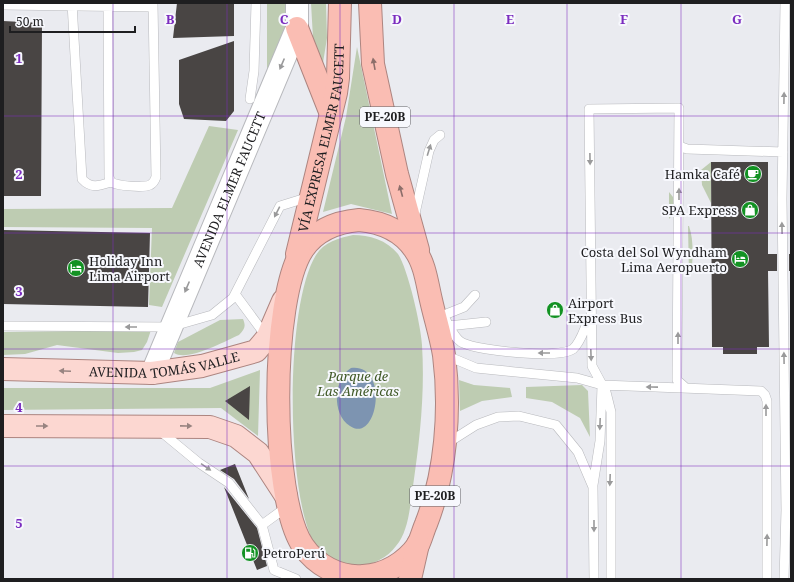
<svg xmlns="http://www.w3.org/2000/svg" width="794" height="582" font-family="'Noto Serif',serif">
	<rect width="100%" height="100%" fill="#eaebf0"/>
	<path fill="#beccb2" d="M267 3H287V24L267 74Z
		M311 3H326L327 38 322 69 313 38Z
		M357 47 392 214 351 204 323 212 346 117Z
		M209 126 238 130 162 307 149 305 152 228 3 227V209L172 208Z
		M711 162V203L702 185 701 170Z
		M669 192 673 197 675 212 669 219Z
		M688 226H689C694 240 693 260 691 275H689Z
		M353 235C369 235 387 240 398 254 408 269 421 326 422 345 425 392 420 439 413 486 410 505 409 531 396 546 388 557 373 565 359 566 342 567 321 556 313 541 286 489 285 305 316 255 324 242 339 238 353 235Z
		M243 319C246 326 245 329 239 335 225 341 188 362 174 353L178 342 220 320Z
		M151 330 147 342 142 350 134 352 118 353 57 345 25 354 3 355V332Z
		M260 370 258 436 221 408 3 410V388H210Z
		M459 380 474 385 510 388 512 397 482 401 460 411Z
		M582 385 588 391 590 437 580 418 552 402 526 398V387Z"/>
	<path fill="#7d94b1" d="M351 368C390 363 378 445 350 426 331 414 334 378 351 368Z"/>
	<path fill="#494544" d="M177 3H234V36L173 38Z
		M3 21 42 23 41 196H3Z
		M234 41V111L226 121 184 119 179 104V60Z
		M711 162H768V254H777V271H768L769 347H757V354H723V347H712Z
		M3 230 150 233 148 307 3 304Z
		M789 254H791V271H789Z
		M250 386 249 420 225 401Z
		M235 464 249 499 234 479 220 470Z
		M224 487 257 528 267 566 257 570Z"/>
	<g fill="none" stroke-linecap="round" stroke-linejoin="round">
		<g stroke="#b8b9bd" stroke-width="10">
			<path id="lane" d="M72 3 82 179C91 189 99 186 111 182
				M3 5 153 7
				M108 6 109 177 111 182C118 186 143 188 150 185 154 183 155 180 156 177L153 3
				M250 99 254 71 256 3
				M679 146 687 149 783 152
				M414 218 429 151 434 140 440 135
				M235 294 266 336
				M444 315 464 307 475 295
				M444 316C448 324 455 340 463 343 480 351 559 359 573 349 581 342 584 329 589 319
				M3 326 170 327 212 315 233 298 280 206 309 197
				M448 326 486 322
				M445 355 476 368 577 378 602 385 761 391 765 395 767 401V579
				M159 430 199 463 229 483 262 525 274 570 296 579
				M446 444 476 425 498 417 519 416 556 425 578 452 593 487 594 579
				M593 485 600 441 602 386
				M262 525 288 506
				M611 579V412L606 392 592 366 589 109 679 108 677 380 686 388
				M784 579 786 510 782 199 785 3"/>
		</g>
		<g stroke="#b8b9bd" stroke-width="24">
			<g id="secondary">
				<path id="s1" d="M152 373 297 28V3"/>
			</g>
		</g>
		<g stroke="#ad8580" stroke-width="24">
			<g id="primary">
				<path id="s2" d="M3 369 152 373 202 366 256 351 267 338 283 301"/>
				<path d="M3 426 210 427 236 436 258 453 286 496"/>
			</g>
		</g>
		<g stroke="#ad8580" stroke-width="24">
			<g id="highway">
				<path d="M370 3 373 64 397 174 418 250"/>
				<path d="M297 28 331 114"/>
				<path d="M359 220C381 222 402 230 415 250 425 264 427 283 431 300 435 318 441 337 444 355 451 410 446 473 426 524 423 531 421 539 418 545 405 563 385 575 363 576 339 578 316 565 303 546 270 497 270 298 303 249 316 230 337 222 359 220Z"/>
				<path id="s3" d="M297 254 336 93 338 78 340 3"/>
				<path d="M410 579 418 544"/>
			</g>
		</g>
		<use href="#lane" stroke="#fff" stroke-width="9"/>
		<use href="#secondary" stroke="#fff" stroke-width="22"/>
		<use href="#primary" stroke="#fcd7d1" stroke-width="22"/>
		<use href="#highway" stroke="#fabdb3" stroke-width="22"/>
	</g>
	<defs><path id="oneway-solid" d="M-6-.8H1V-3.2L6.5 0L1 3.2V.8H-6Z"/></defs>
	<g fill="#9a9a9b">
		<use href="#oneway-solid" transform="translate(282 64) rotate(113)"/>
		<use href="#oneway-solid" transform="translate(784 98) rotate(-89)"/>
		<use href="#oneway-solid" transform="translate(429 150) rotate(-73)"/>
		<use href="#oneway-solid" transform="translate(590 159) rotate(89)"/>
		<use href="#oneway-solid" transform="translate(679 194) rotate(-90)"/>
		<use href="#oneway-solid" transform="translate(277 212) rotate(117)"/>
		<use href="#oneway-solid" transform="translate(782 228) rotate(-91)"/>
		<use href="#oneway-solid" transform="translate(187 287) rotate(113)"/>
		<use href="#oneway-solid" transform="translate(131 327) rotate(-180)"/>
		<use href="#oneway-solid" transform="translate(678 338) rotate(-90)"/>
		<use href="#oneway-solid" transform="translate(544 353) rotate(180)"/>
		<use href="#oneway-solid" transform="translate(591 355) rotate(88)"/>
		<use href="#oneway-solid" transform="translate(784 358) rotate(-91)"/>
		<use href="#oneway-solid" transform="translate(652 387) rotate(-179)"/>
		<use href="#oneway-solid" transform="translate(766 410) rotate(-90)"/>
		<use href="#oneway-solid" transform="translate(600 424) rotate(92)"/>
		<use href="#oneway-solid" transform="translate(206 467) rotate(34)"/>
		<use href="#oneway-solid" transform="translate(610 480) rotate(92)"/>
		<use href="#oneway-solid" transform="translate(594 526) rotate(90)"/>
		<use href="#oneway-solid" transform="translate(767 540) rotate(-89)"/>
	</g>
	<g fill="#8c6e6a">
		<use href="#oneway-solid" transform="translate(374 64) rotate(-100)"/>
		<use href="#oneway-solid" transform="translate(401 191) rotate(-105)"/>
	</g>
	<g fill="#988481">
		<use href="#oneway-solid" transform="translate(65 371) rotate(-178)"/>
		<use href="#oneway-solid" transform="translate(42 426)"/>
		<use href="#oneway-solid" transform="translate(186 426) rotate(1)"/>
	</g>
	<path fill="none" stroke="#7b2cbf" stroke-width="1" stroke-opacity="0.55" d="M113 3V579M227 3V579M340 3V579M454 3V579M567 3V579M681 3V579M3 116H791M3 233H791M3 349H791M3 466H791"/>
	<defs>
		<g id="cafe-disc" transform="scale(0.9)"><circle r="9.5" fill="#139223" stroke="#f7f8fd"/><path d="M-5.5-4.5H6V0H3Q3 3.5 0 3.5H-2.5Q-5.5 3.5-5.5 0ZM3-3.2v2h1.7v-2ZM-6 4.5H4V6H-6Z" fill="#fff"/></g>
		<g id="shop-disc" transform="scale(0.9)"><circle r="9.5" fill="#139223" stroke="#f7f8fd"/><path d="M-5-2.5h2.3a2.7 3.5 0 0 1 5.4 0H5L5.5 6h-11ZM-1.5-2.5h3a1.5 2.3 0 0 0-3 0Z" fill="#fff"/></g>
		<g id="hotel-disc" transform="scale(0.9)"><circle r="9.5" fill="#139223" stroke="#f7f8fd"/><path d="M-6-4.5h1.5V1H6V5H4.5V3h-9V5H-6ZM-4 0a1.8 1.8 0 1 1 3.6 0ZM.5 0V-2.5h3Q6-2.5 6 0Z" fill="#fff"/></g>
		<g id="fuel-disc" transform="scale(0.9)"><circle r="9.5" fill="#139223" stroke="#f7f8fd"/><path d="M-5.5-6h7V0h2V4h1.3V-2.5L3-4.5l.8-.8L6-3V5H2.5V1h-1V6h-7ZM-4.2-4.7v3.2H.2V-4.7Z" fill="#fff"/></g>
	</defs>
	<g fill-rule="evenodd">
		<use href="#cafe-disc" x="753" y="174"/>
		<use href="#shop-disc" x="750" y="210"/>
		<use href="#hotel-disc" x="740" y="259"/>
		<use href="#hotel-disc" x="76" y="268"/>
		<use href="#shop-disc" x="555" y="310"/>
		<use href="#fuel-disc" x="250" y="553"/>
	</g>
	<g text-anchor="middle" stroke-width="4" stroke-linejoin="round" paint-order="stroke">
		<g fill="#f7f8fd" stroke="#5f5f62" stroke-width="1">
			<rect x="360" y="107" width="50" height="20" rx="3"/>
			<rect x="410" y="486" width="50" height="20" rx="3"/>
		</g>
		<g font-size="12" font-weight="bold" fill="#1e1e20">
			<text x="385" y="121">PE-20B</text>
			<text x="435" y="500">PE-20B</text>
		</g>
		<g font-size="13" fill="#1e1e20" stroke="#f7f8fd">
			<text dy="5" stroke="none"><textPath href="#s3" startOffset="119">VÍA EXPRESA ELMER FAUCETT</textPath></text>
			<text dy="5" stroke="none"><textPath href="#s1" startOffset="199">AVENIDA ELMER FAUCETT</textPath></text>
			<text dy="5" stroke="none"><textPath href="#s2" startOffset="162">AVENIDA TOMÁS VALLE</textPath></text>
		</g>
		<g font-size="13" fill="#1e1e20" stroke="#f7f8fd" text-anchor="end">
			<text x="740" y="179">Hamka Café</text>
			<text x="737" y="215">SPA Express</text>
			<text x="727" y="257">Costa del Sol Wyndham<tspan x="727" dy="15">Lima Aeropuerto</tspan></text>
			<text x="89" y="266" text-anchor="start">Holiday Inn<tspan x="89" dy="15">Lima Airport</tspan></text>
			<text x="568" y="308" text-anchor="start">Airport<tspan x="568" dy="15">Express Bus</tspan></text>
			<text x="263" y="558" text-anchor="start">PetroPerú</text>
		</g>
		<g font-size="13" font-style="italic" fill="#405927" stroke="#f7f8fd">
			<text x="358" y="381">Parque de<tspan x="358" dy="15">Las Américas</tspan></text>
		</g>
	</g>
	<g font-size="13" text-anchor="middle" font-weight="bold" fill="#7b2cbf" stroke="#f7f8fd" stroke-width="4" stroke-linejoin="round" paint-order="stroke">
		<text x="170" y="24">B</text>
		<text x="284" y="24">C</text>
		<text x="397" y="24">D</text>
		<text x="510" y="24">E</text>
		<text x="624" y="24">F</text>
		<text x="737" y="24">G</text>
		<text x="19" y="63">1</text>
		<text x="19" y="179">2</text>
		<text x="19" y="296">3</text>
		<text x="19" y="412">4</text>
		<text x="19" y="528">5</text>
	</g>
	<rect width="794" height="582" fill="none" stroke="#1e1e20" stroke-width="8"/>
	<path d="M10 26v6h125v-6" fill="none" stroke="#1e1e20" stroke-width="2"/>
	<text x="16" y="26" font-size="12" fill="#1e1e20" stroke="#f7f8fd" stroke-width="3" paint-order="stroke">50 m</text>
</svg>
